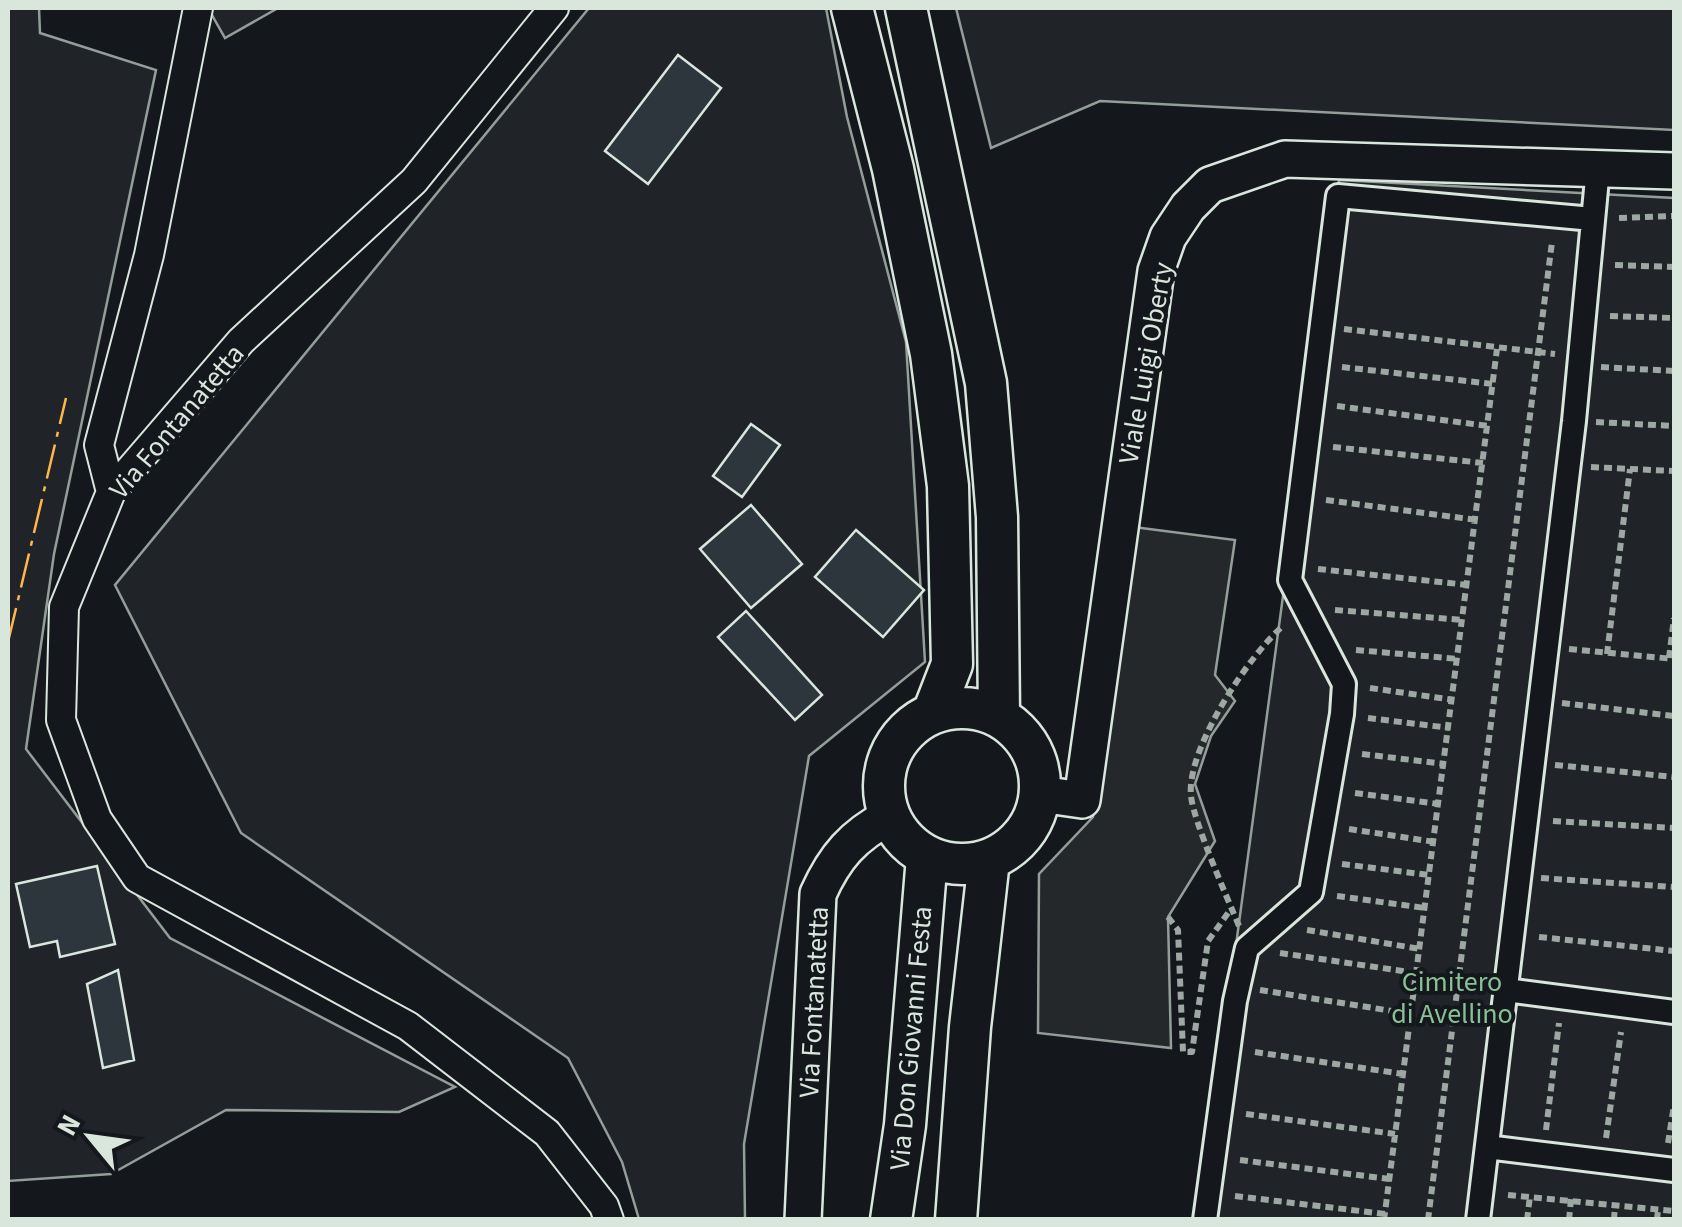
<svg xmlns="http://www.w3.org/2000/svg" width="1682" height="1227" font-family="'Source Sans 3',sans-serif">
	<rect width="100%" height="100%" fill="#14181c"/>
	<path fill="#202428" stroke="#939e99" stroke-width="2.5" d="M8 8H39L40 33 156 70 54 554 26 749 170 938 455 1087 399 1112 226 1110 111 1174 8 1181Z
		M208 8H278L225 38Z
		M589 8H826L847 117 906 342 925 662 809 756 744 1144 745 1219H639L622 1162 568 1058 241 833 115 585Z
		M956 8H1674V130L1100 101 991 148Z
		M1339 180 1674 198V1219L1199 1220Z"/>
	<path fill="#24282b" stroke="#939e99" stroke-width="2.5" d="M1118 525 1235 540 1215 675 1235 701 1211 736 1195 784 1215 841 1168 917 1171 1048 1038 1033 1039 874 1093 817Z"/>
	<path fill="#2c363c" stroke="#d8e6dc" stroke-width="2.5" d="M678 55 721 88 648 184 605 151Z
		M751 424 780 445 742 497 713 476Z
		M751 505 802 564 751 608 700 549Z
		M856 530 924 590 883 637 815 577Z
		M746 611 822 695 795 720 718 637Z
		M97 866 115 944 60 957 57 941 30 947 16 884Z
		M118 970 134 1060 103 1068 87 984Z"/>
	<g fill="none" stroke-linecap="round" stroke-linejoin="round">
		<g stroke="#d8e6dc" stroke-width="28">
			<path id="pedestrian" d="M1506 990 1674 1012
				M1487 1147 1674 1170
				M1205 1220 1235 1001 1247 948 1311 892 1342 714 1344 684 1290 580 1338 196 1593 219
				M1478 1220 1574 421 1598 168"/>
		</g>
		<g stroke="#d8e6dc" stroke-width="32">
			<path id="minor" d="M554 8 414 181 241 341 111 492 64 607 61 720 97 819 137 878 408 1026 547 1133 604 1206 609 1220
				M111 492 99 445 149 255 198 8"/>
		</g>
		<g stroke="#d8e6dc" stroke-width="40">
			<path id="tertiary" d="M1040 794 1082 800 1156 271 1168 237 1188 207 1210 185 1285 159 1674 171
				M803 1220 818 894C835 856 853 836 890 816"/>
		</g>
		<g stroke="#d8e6dc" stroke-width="45">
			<path id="secondary" d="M852 8 893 169 931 354 948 486 952 664 933 713
				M906 8 986 383 997 517 999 717
				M884 786a78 78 0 1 1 156 0a78 78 0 1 1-156 0Z
				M891 1220 905 1125 927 857
				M956 1220 970 1027 989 860"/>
		</g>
		<path stroke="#9da8a2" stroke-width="6" stroke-dasharray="8 5" stroke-linecap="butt" d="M1619 218 1674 216
			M1615 265 1674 267
			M1610 316 1674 318
			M1344 329 1555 354
			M1342 367 1493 384
			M1601 367 1674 371
			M1337 406 1488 426
			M1596 422 1674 426
			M1333 447 1483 463
			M1591 467 1674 471
			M1326 500 1477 520
			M1318 569 1468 585
			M1335 610 1464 620
			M1569 649 1674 659
			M1356 650 1459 659
			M1607 654 1630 469
			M1669 658 1674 618
			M1370 688 1454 700
			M1562 703 1674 716
			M1368 718 1450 728
			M1362 754 1445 764
			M1555 765 1674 777
			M1355 793 1439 804
			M1553 821 1674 828
			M1349 829 1435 842
			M1342 864 1429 875
			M1541 878 1674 887
			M1337 896 1425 908
			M1168 917 1178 930 1183 1052H1192L1208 941 1231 909
			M1239 926C1227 897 1194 823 1191 796 1186 749 1249 655 1284 625
			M1307 930 1420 949
			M1539 937 1674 951
			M1280 953 1416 973
			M1260 990 1411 1014
			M1255 1052 1403 1074
			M1246 1114 1395 1134
			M1546 1130 1559 1023
			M1606 1138 1621 1032
			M1668 1143 1674 1105
			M1240 1160 1389 1179
			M1508 1195 1674 1211
			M1235 1196 1385 1214
			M1384 1220 1497 349
			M1428 1220 1552 242
			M1527 1220 1530 1196
			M1569 1220 1571 1199
			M1614 1220 1615 1204
			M1657 1220 1658 1209"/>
		<use href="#pedestrian" stroke="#14181c" stroke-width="22"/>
		<use href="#minor" stroke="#14181c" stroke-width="28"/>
		<use href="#tertiary" stroke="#14181c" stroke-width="35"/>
		<use href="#secondary" stroke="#14181c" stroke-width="40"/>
		<path stroke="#ffb74d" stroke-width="2.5" stroke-dasharray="35 8 5 8" stroke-linecap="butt" d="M8 642 66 398"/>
	</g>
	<g text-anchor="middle" stroke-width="8" stroke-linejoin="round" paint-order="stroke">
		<g font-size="28" fill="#d8e6dc" stroke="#14181c">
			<text transform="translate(1145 363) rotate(-80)" y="10">Viale Luigi Oberty</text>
			<text transform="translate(176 421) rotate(-50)" y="10">Via Fontanatetta</text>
			<text transform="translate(813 1002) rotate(-87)" y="10">Via Fontanatetta</text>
			<text transform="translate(910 1038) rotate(-85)" y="10">Via Don Giovanni Festa</text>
		</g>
		<g font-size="28" fill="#8ac095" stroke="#14181c">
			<text x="1452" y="991">Cimitero<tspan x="1452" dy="32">di Avellino</tspan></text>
		</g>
	</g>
	<rect width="1682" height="1227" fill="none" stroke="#d8e6dc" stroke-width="20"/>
	<g transform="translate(90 1137) rotate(299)" stroke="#14181c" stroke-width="8" paint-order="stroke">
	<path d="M0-8L18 38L0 25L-18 38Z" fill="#d8e6dc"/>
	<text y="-15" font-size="28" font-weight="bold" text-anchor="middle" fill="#d8e6dc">N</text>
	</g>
</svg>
